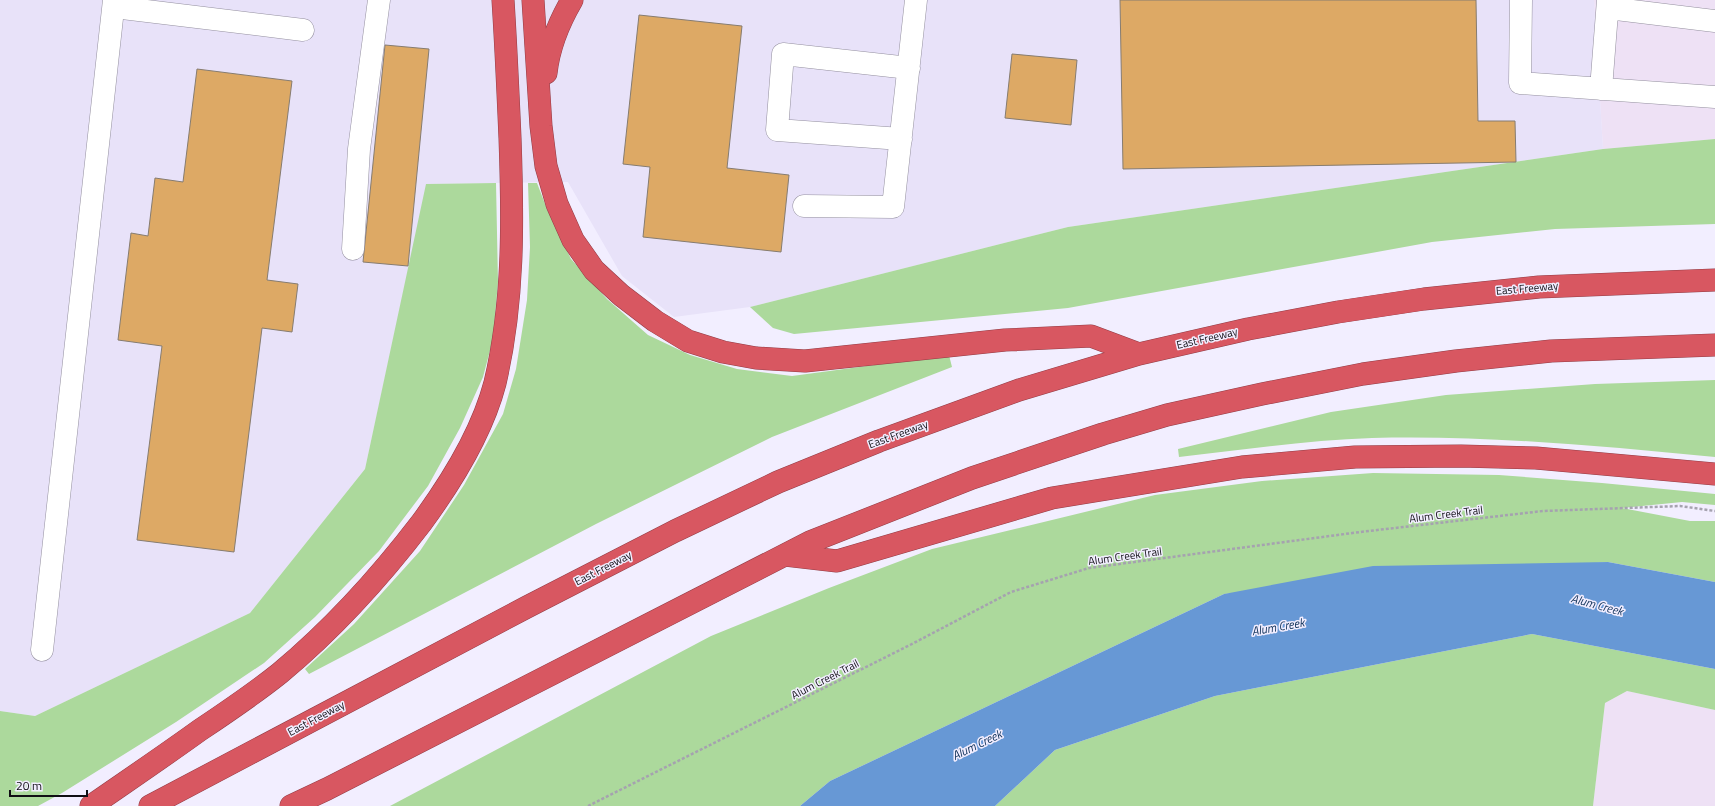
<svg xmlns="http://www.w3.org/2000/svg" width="1715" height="806" font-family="'Titillium Web',sans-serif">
	<rect width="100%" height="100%" fill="#f2eeff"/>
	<path fill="#eee1f5" d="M1594 0H1715V139L1603 149Z
		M1627 691 1715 710V806H1593L1605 703Z"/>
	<path fill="#e8e2f9" d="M0 0H1594L1603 149 1068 227 750 307 674 317 622 276 568 182 427 184 365 469 250 613 35 716 0 711Z"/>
	<path fill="#acd99c" d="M1715 139V224L1555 229 1432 242 1068 308 794 334 773 328 750 307 1068 227 1603 149Z
		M496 183 498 282 493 339 483 377 460 428 428 486 379 551 315 617 264 663 176 722 62 793 38 806H0V711L35 716 250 613 365 469 426 184Z
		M528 183H537L547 209 571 259 607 299 648 335 690 355 737 369 792 376 949 355 952 367 772 437 596 524 309 674 305 669 354 624 420 551 464 485 503 414 516 369 527 300 530 247Z
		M1715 380V457C1601 446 1486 435 1372 438 1308 440 1242 450 1179 457L1178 449 1331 412 1446 395 1595 384Z
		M1373 473 1499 475 1602 483 1715 494V505L1682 502 1622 508 1690 521H1715V582L1608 562 1224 594 830 781 800 806H390L711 636 829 588 932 549 1155 495 1262 481Z
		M1532 634 1715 669V710L1627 691 1605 703 1593 806H995L1055 750 1215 696Z"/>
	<path fill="#6798d5" d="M1608 562 1715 582V669L1532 634 1215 696 1055 750 995 806H800L830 781 1224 594 1373 566Z"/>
	<path fill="#dda965" stroke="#867c70" d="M1120 0H1476L1478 121H1515L1516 162 1123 169Z
		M639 15 742 26 727 168 789 175 781 252 643 237 650 167 623 164Z
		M385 45 429 49 408 266 363 262Z
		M1012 54 1077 60 1071 125 1005 118Z
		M197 69 292 81 267 280 298 284 292 332 262 328 234 552 137 540 162 346 118 340 131 233 148 236 155 178 183 182Z"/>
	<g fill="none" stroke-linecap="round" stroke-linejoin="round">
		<g stroke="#94909f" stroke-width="23">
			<path id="minor" d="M1521 0 1520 83 1715 97
				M114 7 303 30
				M1608 8 1715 21
				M1601 89 1608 0
				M901 139 777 130 783 54 909 68
				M804 206 893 207 916 0
				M353 249 359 149 379 0
				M42 650 114 0"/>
		</g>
		<g stroke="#923d46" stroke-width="23">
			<path id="highway" d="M533 0 541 126 546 166 557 204 573 240 594 270 621 295 655 321 688 341 723 352 756 358 805 361 1005 340 1091 336 1139 354
				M546 73C549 46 558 24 572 0
				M785 555 837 561 1052 498 1242 467 1355 457 1461 456 1536 458 1715 474
				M91 806C127 781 164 756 200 730 227 712 255 693 280 673 334 628 380 577 422 522 452 481 482 433 495 383 514 302 513 221 510 138 508 92 506 46 503 0
				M150 806 527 607 675 531 778 482 879 441 1019 390 1139 354 1248 329 1338 312 1424 299 1539 287 1715 280
				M291 806 327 789 810 542 972 478 1103 434 1167 415 1262 394 1363 374 1456 361 1551 351 1715 345"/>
		</g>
		<path stroke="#a5a2af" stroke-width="2.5" stroke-dasharray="3 2" stroke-linecap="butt" d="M588 806 910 645 1011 592 1089 568 1360 532 1543 511 1680 506 1715 511"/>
		<use href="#minor" stroke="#fff" stroke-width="22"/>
		<use href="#highway" stroke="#d85761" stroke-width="22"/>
	</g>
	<g text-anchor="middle" stroke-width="3" stroke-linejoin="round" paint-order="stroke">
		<g font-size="11" fill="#100e14" stroke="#f2eeff">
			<text transform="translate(1527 288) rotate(-5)" y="4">East Freeway</text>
			<text transform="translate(1207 338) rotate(-13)" y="4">East Freeway</text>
			<text transform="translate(898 434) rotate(-20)" y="4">East Freeway</text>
			<text transform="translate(1446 514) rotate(-7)" y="4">Alum Creek Trail</text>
			<text transform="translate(1125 556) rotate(-8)" y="4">Alum Creek Trail</text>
			<text transform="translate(603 568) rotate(-27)" y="4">East Freeway</text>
			<text transform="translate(825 679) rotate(-27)" y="4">Alum Creek Trail</text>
			<text transform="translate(316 718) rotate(-28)" y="4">East Freeway</text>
		</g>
		<g font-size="12" font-style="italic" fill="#0f3159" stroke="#f2eeff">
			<text transform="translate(1597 605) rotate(15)" y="4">Alum Creek</text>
			<text transform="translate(1278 627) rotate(-10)" y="4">Alum Creek</text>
			<text transform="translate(977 745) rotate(-26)" y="4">Alum Creek</text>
		</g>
	</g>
	<path d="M10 790v6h77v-6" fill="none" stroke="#100e14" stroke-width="2"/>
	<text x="16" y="790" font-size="12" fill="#100e14" stroke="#f2eeff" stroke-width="3" paint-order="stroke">20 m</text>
</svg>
